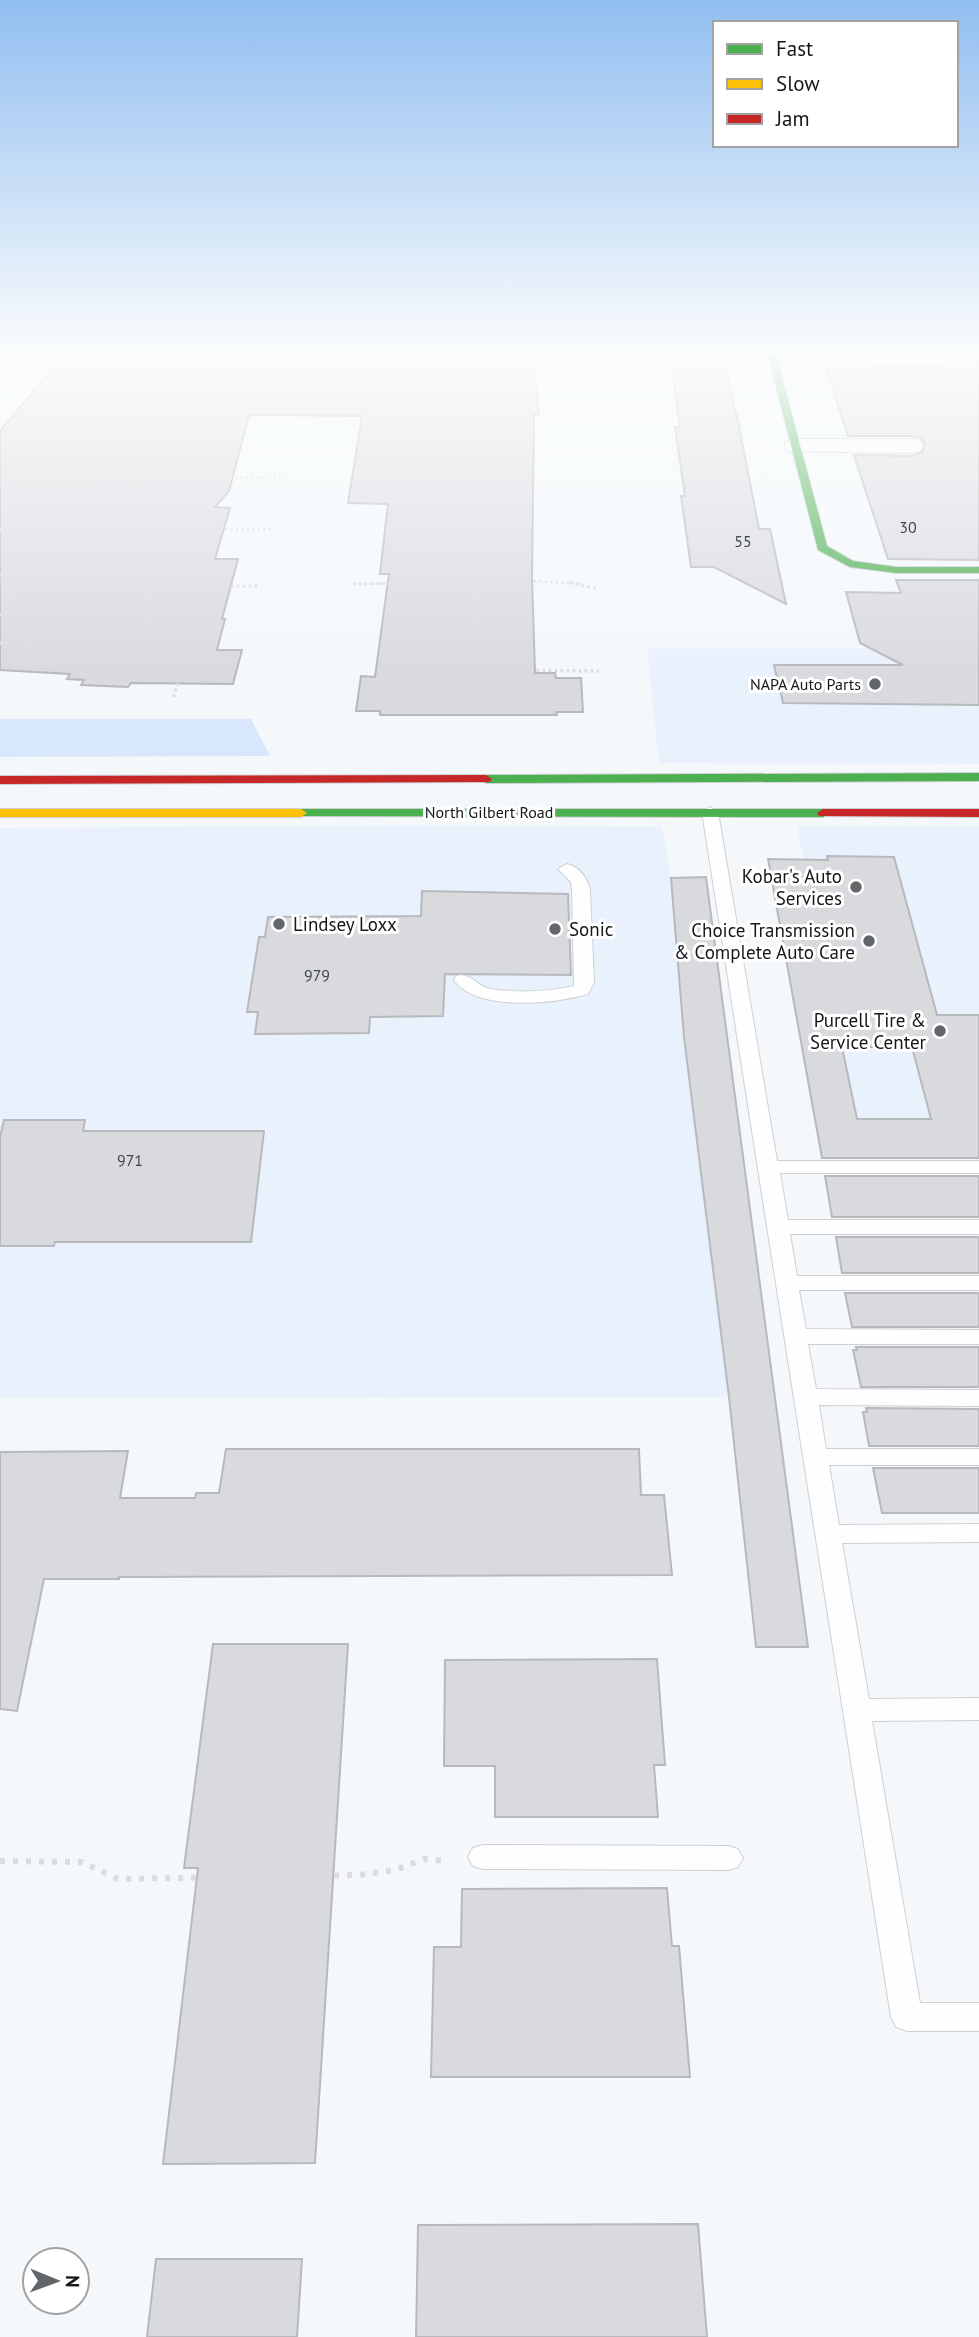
<svg xmlns="http://www.w3.org/2000/svg" width="979" height="2337" font-family="'PT Sans',sans-serif">
	<rect width="100%" height="100%" fill="#f5f8fb"/>
	<path fill="#e9f1fc" d="M647 648H979V764L659 763Z
		M406 825 662 827 671 878 684 1037 729 1397 0 1398V828Z
		M797 826H979V1119H857Z"/>
	<path fill="#d8e7fc" d="M0 719H251L270 756 0 757Z"/>
	<path fill="#d8dade" stroke="#b7b9bd" stroke-width="2" fill-rule="evenodd" d="M70 348H532L539 415H534L532 577 535 673H555L556 678H581L583 712H556L557 715H380V711H356L361 676 375 677 389 574H380L388 504 348 503 362 416 249 415 229 491 215 507 230 508 215 559H238L222 619H225L217 650H242L233 684 131 683 128 687 81 685 84 680 67 679 70 674 0 670V431Z
		M669 348H720L738 421 759 529H770L786 604 714 567H691L681 496H685L675 427H680Z
		M955 348H979V560L888 559 854 455 913 456 922 452 925 445 921 438 912 436H848L826 368 949 366Z
		M896 580H979V705L783 703 774 665H903L860 643 846 592 901 593Z
		M827 856 894 857 937 1015H979V1158H822L768 859 828 860ZM842 1047H912L931 1119H857Z
		M706 877 808 1647H756L729 1397 684 1037 671 878Z
		M422 891 568 894 571 975 445 974 443 1016 370 1017 369 1033 255 1034 258 1012H247L259 937H265L268 917 421 916Z
		M4 1120H85L83 1131H264L251 1242H55L54 1246H0V1137Z
		M825 1176H979V1217H832Z
		M836 1237H979V1273H842Z
		M845 1293H979V1327H852Z
		M856 1347H979V1387H861L853 1350H857Z
		M866 1408 979 1409V1446H869L863 1412H867Z
		M226 1449H639L641 1495H664L672 1575 119 1577V1579H44L17 1711 0 1709V1452L128 1451 120 1498H195L196 1493H219Z
		M873 1468H979V1513H882Z
		M213 1644H348L315 2163 163 2164 198 1868H184Z
		M657 1659 665 1765H654L658 1817H495V1766H444L445 1660Z
		M667 1888 672 1946H679L690 2077H431L434 1947H461L462 1889Z
		M698 2224 707 2337H416L418 2225Z
		M156 2259H302L297 2337H147Z"/>
	<g fill="none" stroke-linecap="round" stroke-linejoin="round">
		<g stroke="#ced0d4" stroke-width="2">
			<path id="lane" d="M710 807 718 812 777 1161H979V1173H780L788 1220H979V1234H790L797 1276H979V1290H799L806 1329 979 1330V1344H808L816 1389 979 1390V1406L819 1405 826 1449H979V1465H829L839 1525 979 1524V1542L842 1543 869 1699 979 1698V1720L872 1721 920 2003H979V2031H907L896 2027 891 2017 702 812Z
				M567 864C580 867 587 878 590 890L594 983 588 994C553 1004 477 1012 454 980L456 976C471 972 477 987 491 989 517 993 548 992 574 986L572 890 571 882 558 869Z
				M483 1845 728 1846 738 1849 743 1858 738 1867 728 1870 483 1869 473 1866 468 1857 473 1848Z"/>
		</g>
		<g stroke="#ced0d4" stroke-width="2">
			<path id="street" d="M760 349 761 348 885 349 882 353 875 355H770L763 353Z
				M795 439H912L920 441 923 446 920 451 912 453 787 451 784 446 787 441Z"/>
		</g>
		<g stroke="#ced0d4" stroke-width="2">
			<path id="fast" d="M766 348H774L827 546 853 561 896 567H979V573H896L850 567 818 550Z
				M979 773V781L486 783 480 779 486 775Z
				M301 809H823L829 813 823 817 297 816 295 813Z"/>
		</g>
		<g stroke="#ced0d4" stroke-width="2">
			<path id="slow" d="M0 809H301L307 813 301 817H0Z"/>
		</g>
		<g stroke="#ced0d4" stroke-width="2">
			<path id="jam" d="M486 775 492 779 490 782 0 784V776Z
				M823 809H979V817L819 816 817 813Z"/>
		</g>
		<path stroke="#dcdcdd" stroke-width="2.5" stroke-dasharray="2 3.5" stroke-linecap="butt" d="M0 373H81L97 358V348
			M192 379 212 348
			M440 379 438 357 441 348
			M66 382 120 383 198 379 353 387 417 379 537 381 539 401 572 400
			M0 385C23 392 50 387 72 379L76 373
			M320 387 323 381H334L343 376 347 348
			M0 476 25 482 83 487 182 478 285 477
			M141 529 163 516 169 494 181 479
			M0 530 3 526 68 521 134 529 138 531 122 580
			M138 531 189 535 208 534 217 530 272 529
			M42 573 76 556 85 548 81 522
			M0 575 26 577
			M479 582 539 581 580 584
			M21 584 23 579 40 574 83 569 134 584
			M353 584 479 582V584"/>
		<path stroke="#dcdcdd" stroke-width="3.5" stroke-dasharray="2.5 3.5" stroke-linecap="butt" d="M128 582 153 590
			M479 582 476 655 478 667 502 670 599 671
			M570 582 598 589
			M353 584 449 582
			M0 615H6L21 582
			M0 643 49 644 90 651 157 647
			M174 697 179 675C161 642 132 634 150 592L195 587 257 586"/>
		<path stroke="#dcdcdd" stroke-width="6" stroke-dasharray="5 8" stroke-linecap="butt" d="M0 1861 82 1862 118 1879 359 1875 395 1870 424 1859 448 1861"/>
		<use href="#lane" fill="#fefefe" fill-rule="evenodd"/>
		<use href="#street" fill="#fefefe" fill-rule="evenodd"/>
		<use href="#fast" fill="#4caf50" fill-rule="evenodd"/>
		<use href="#slow" fill="#ffc107" fill-rule="evenodd"/>
		<use href="#jam" fill="#c62828" fill-rule="evenodd"/>
	</g>
	<linearGradient id="sky" x2="0" y2="1"><stop stop-color="#91bef0"/><stop offset="0.52" stop-color="#fafcfd"/><stop offset="1" stop-color="#fafcfd" stop-opacity="0"/></linearGradient>
	<rect width="979" height="675" fill="url(#sky)"/>
	<g fill="#636669" stroke="#fff" stroke-width="2.5">
		<circle cx="875" cy="684" r="7"/>
		<circle cx="856" cy="887" r="7"/>
		<circle cx="279" cy="924" r="7"/>
		<circle cx="555" cy="929" r="7"/>
		<circle cx="869" cy="941" r="7"/>
		<circle cx="940" cy="1031" r="7"/>
	</g>
	<g text-anchor="middle" stroke-width="6" stroke-linejoin="round" paint-order="stroke">
		<g font-size="16" fill="#45484b">
			<text x="908" y="533">30</text>
			<text x="743" y="547">55</text>
			<text x="317" y="981">979</text>
			<text x="130" y="1166">971</text>
		</g>
		<g font-size="16" fill="#14171a" stroke="#fff" text-anchor="end">
			<text x="861" y="690">NAPA Auto Parts</text>
		</g>
		<g font-size="16" fill="#14171a" stroke="#fff">
			<text x="489" y="818">North Gilbert Road</text>
		</g>
		<g font-size="19" fill="#14171a" stroke="#fff" text-anchor="end">
			<text x="842" y="883">Kobar's Auto<tspan x="842" dy="22">Services</tspan></text>
			<text x="293" y="931" text-anchor="start">Lindsey Loxx</text>
			<text x="569" y="936" text-anchor="start">Sonic</text>
			<text x="855" y="937">Choice Transmission<tspan x="855" dy="22">&amp; Complete Auto Care</tspan></text>
			<text x="926" y="1027">Purcell Tire &amp;<tspan x="926" dy="22">Service Center</tspan></text>
		</g>
	</g>
	<rect x="713" y="21" width="245" height="126" fill="#ffffff" stroke="#a1a2a3" stroke-width="2"/>
	<rect x="727" y="44" width="35" height="10" fill="#4caf50" stroke="#a1a2a3" stroke-width="2"/>
	<text x="776" y="56" font-size="21" fill="#14171a">Fast</text>
	<rect x="727" y="79" width="35" height="10" fill="#ffc107" stroke="#a1a2a3" stroke-width="2"/>
	<text x="776" y="91" font-size="21" fill="#14171a">Slow</text>
	<rect x="727" y="114" width="35" height="10" fill="#c62828" stroke="#a1a2a3" stroke-width="2"/>
	<text x="776" y="126" font-size="21" fill="#14171a">Jam</text>
	<g transform="translate(56 2281) rotate(91)"><circle r="33" fill="#ffffff" stroke="#a1a2a3" stroke-width="2"/>
	<path d="M0-5L12 26L0 18L-12 26Z" fill="#636669"/>
	<text y="-10" font-size="19" font-weight="bold" text-anchor="middle" fill="#14171a">N</text>
	</g>
</svg>
